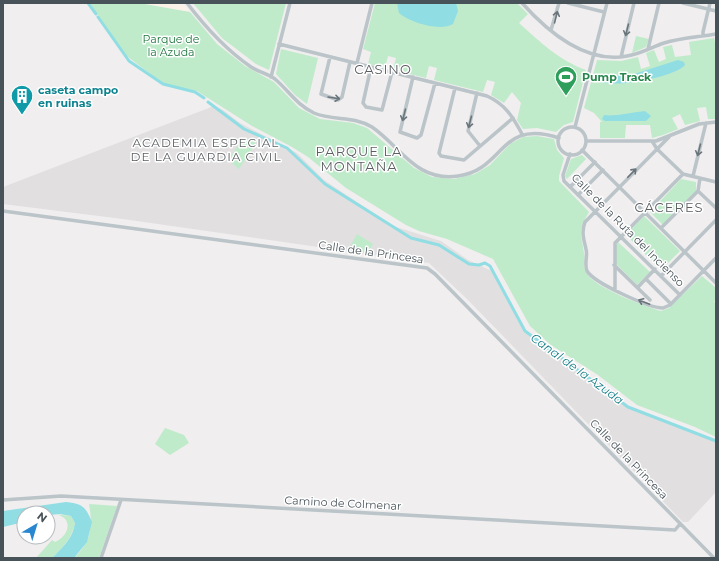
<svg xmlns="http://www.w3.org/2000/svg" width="719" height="561" font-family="Montserrat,sans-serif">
	<rect width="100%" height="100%" fill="#f0eeee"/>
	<path fill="#faf2e8" d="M139 3H183L190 12 140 4Z"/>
	<path fill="#e1dfdf" d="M214 106 223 110 240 123 297 153 324 180 393 226 441 241 468 260 492 271 524 332 628 408 716 442V492L688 522H683L468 300 429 263 123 219 3 204V187Z"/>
	<path fill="#bfebca" d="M90 3H139L190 12 217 44 245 66 274 82 299 108 320 119 353 123 367 128 414 168 432 177 454 179 475 174 490 165 510 144 523 137 537 136 554 139 557 150 564 158 559 176V181L589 212C577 233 581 230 584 253 586 260 582 267 587 274 596 288 644 306 661 311L669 308 702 276 716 288V298L714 302 716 303V437L695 427 637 405 598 375 551 345 530 326 493 259 447 239 419 231 406 225 346 188 308 157 292 147 252 126 197 91 165 84 153 76 124 54Z
		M193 3H286L269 70 256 64 222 38Z
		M375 3H517L528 14 519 23C539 41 560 61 586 70L573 122 564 125 556 132 537 128 523 129 517 120 521 103 512 92 504 103 491 95 495 82 487 80 483 92 434 80 437 68 429 66 426 78 393 70 396 58 388 56 385 68 368 64 371 52 363 49Z
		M636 36 649 39 646 47 632 53Z
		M714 38 716 48V119H708L706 107 697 108 700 121 685 125 680 114 672 118 678 129 663 135 652 138 650 125H626L625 138H600V122H602L594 113 584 108 597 60 621 61 638 57 641 69 650 66 646 53 654 50 659 62 666 59 663 47 672 45 675 57 691 55 689 42Z
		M281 49 318 58 307 104 295 95 276 74Z
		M244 137 256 143 239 169 228 160Z
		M582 155 586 159 567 179 565 176 571 159Z
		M681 179 696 182V191L663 225 650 212Z
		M644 216 680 251 661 270 626 235Z
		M357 234 373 244 368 253 348 250Z
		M618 242 650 272 637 285 616 264V245Z
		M165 428 184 435 189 443 170 455 155 444Z
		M89 504 117 506 99 558H74C91 542 93 526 89 504Z
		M54 514 71 516 75 523C72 538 63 547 52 558H36L52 540 55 542C71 535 73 516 54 514Z"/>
	<path fill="#90dde4" d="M397 3H456L458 11 453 24C440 32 409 22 399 13Z
		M678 60 684 62 685 65C675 77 612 89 599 81L603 76 631 75Z
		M645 111 651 116 646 121H605L602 119 604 115C612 117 635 112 645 111Z
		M66 502C83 504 85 506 92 522L87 542 74 558H52C63 547 73 538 75 523L71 516 60 514 48 515V513H24V522L3 527V511Z"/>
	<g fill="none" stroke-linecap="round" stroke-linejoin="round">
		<path stroke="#90dde4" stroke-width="3" d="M88 3 96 14
			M98 17 129 61 163 84 195 92 204 98
			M208 102 244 129 287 148 325 184 411 238 439 245 469 264 479 265 485 263 490 266 525 331 628 407 716 441"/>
		<path stroke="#bac4c9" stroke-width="3.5" d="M187 3C206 28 225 49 251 67 259 72 268 74 275 79 289 91 297 105 314 113 333 121 355 116 372 127 401 147 416 182 458 176 505 170 499 118 559 138
			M522 3C548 32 585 64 627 56 640 54 652 47 664 43 681 38 699 37 716 34
			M568 3 604 12
			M683 3 716 11
			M551 30 559 3
			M703 36V32L710 3
			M279 44 487 96C505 104 513 117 522 134
			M648 49 659 3
			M330 57 321 94 338 100 342 97 350 62
			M621 57 634 3
			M357 63 372 3
			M371 67 363 103 366 107 382 110 392 72
			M271 77 290 3
			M413 77 400 132 417 138 421 135 435 83
			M455 88 439 153 441 156 464 160 513 118
			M477 93 468 131 480 146
			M575 127 607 3
			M558 141a14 14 0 1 1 28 0a14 14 0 1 1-28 0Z
			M669 137 585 222C581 232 584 240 586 249 588 256 584 264 587 271 594 283 649 308 663 308L670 305 716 258
			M586 141H656L699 124 716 122
			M652 141 657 149 683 174 716 182
			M582 150 716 283
			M570 154 563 175 564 181 680 295
			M693 176 706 123
			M700 178 698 191 716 208
			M570 187 595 162
			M578 195 603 170
			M3 211 427 268 435 274 714 558
			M661 228 698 191
			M614 265 650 300
			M661 276 716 220
			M646 279 669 302
			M638 287 655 269
			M615 290V243L683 174
			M3 500 61 496 675 530 680 524
			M101 558 121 500"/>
	</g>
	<defs><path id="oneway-shaft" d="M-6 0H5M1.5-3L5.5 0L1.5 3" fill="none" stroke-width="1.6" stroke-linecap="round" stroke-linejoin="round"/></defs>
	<g stroke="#6a757b">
		<use href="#oneway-shaft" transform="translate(556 17) rotate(-76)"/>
		<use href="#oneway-shaft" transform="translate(627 30) rotate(104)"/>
		<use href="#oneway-shaft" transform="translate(334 98) rotate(9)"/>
		<use href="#oneway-shaft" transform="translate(404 115) rotate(104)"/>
		<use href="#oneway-shaft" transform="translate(470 122) rotate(104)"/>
		<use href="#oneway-shaft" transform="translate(699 150) rotate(104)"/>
		<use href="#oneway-shaft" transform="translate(632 173) rotate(-46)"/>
		<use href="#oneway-shaft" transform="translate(644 302) rotate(-159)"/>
	</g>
	<defs>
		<g id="stadium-pin" transform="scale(1.15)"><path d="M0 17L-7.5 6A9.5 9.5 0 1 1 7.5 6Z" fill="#2e9e5b" stroke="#fff"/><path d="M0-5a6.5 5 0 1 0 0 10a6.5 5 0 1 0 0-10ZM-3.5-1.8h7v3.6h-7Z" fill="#fff"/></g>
		<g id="building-pin" transform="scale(1.15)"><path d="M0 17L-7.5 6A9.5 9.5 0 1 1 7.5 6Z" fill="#0f9aa8" stroke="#fff"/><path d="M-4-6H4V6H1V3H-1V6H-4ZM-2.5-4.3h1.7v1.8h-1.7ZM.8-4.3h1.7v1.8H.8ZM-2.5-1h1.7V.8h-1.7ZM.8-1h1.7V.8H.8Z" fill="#fff"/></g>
	</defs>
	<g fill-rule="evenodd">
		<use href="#stadium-pin" x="566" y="77"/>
		<use href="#building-pin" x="22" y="96"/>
	</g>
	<g text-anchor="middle" stroke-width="3" stroke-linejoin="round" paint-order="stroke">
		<g font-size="11" fill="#1e753e" stroke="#fff">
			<text x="171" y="43">Parque de<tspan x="171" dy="13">la Azuda</tspan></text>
		</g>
		<g font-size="11" font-weight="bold" fill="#27864d" stroke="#fff" text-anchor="start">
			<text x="582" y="81">Pump Track</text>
		</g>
		<g font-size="11" font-weight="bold" fill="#0d838f" stroke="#fff" text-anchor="start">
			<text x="38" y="94">caseta campo<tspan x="38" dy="13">en ruinas</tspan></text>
		</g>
		<g font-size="11" fill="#475359" stroke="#fff">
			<text transform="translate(628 230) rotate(45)" y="4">Calle de la Ruta del Incienso</text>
			<text transform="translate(371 252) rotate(8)" y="4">Calle de la Princesa</text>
			<text transform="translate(629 459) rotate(46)" y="4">Calle de la Princesa</text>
			<text transform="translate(343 503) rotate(3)" y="4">Camino de Colmenar</text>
		</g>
		<g font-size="12" letter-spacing="1" fill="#5b5f62" stroke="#fff">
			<text x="206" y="147">ACADEMIA ESPECIAL<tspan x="206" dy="14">DE LA GUARDIA CIVIL</tspan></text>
		</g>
		<g font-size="12" font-style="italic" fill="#177e87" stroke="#fff">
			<text transform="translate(577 369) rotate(36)" y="4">Canal de la Azuda</text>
		</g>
		<g font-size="13" letter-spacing="1" fill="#5b5f62" stroke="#fff">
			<text x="383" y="74">CASINO</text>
			<text x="359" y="156">PARQUE LA<tspan x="359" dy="15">MONTAÑA</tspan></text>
			<text x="669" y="212">CÁCERES</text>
		</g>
	</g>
	<rect width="719" height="561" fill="none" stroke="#475359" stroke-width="8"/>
	<g transform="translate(36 525) rotate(38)"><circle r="19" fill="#ffffff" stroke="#b5babd"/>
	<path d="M0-3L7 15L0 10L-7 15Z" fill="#2887d0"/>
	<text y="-6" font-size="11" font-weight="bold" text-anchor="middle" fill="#475359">N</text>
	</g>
</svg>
